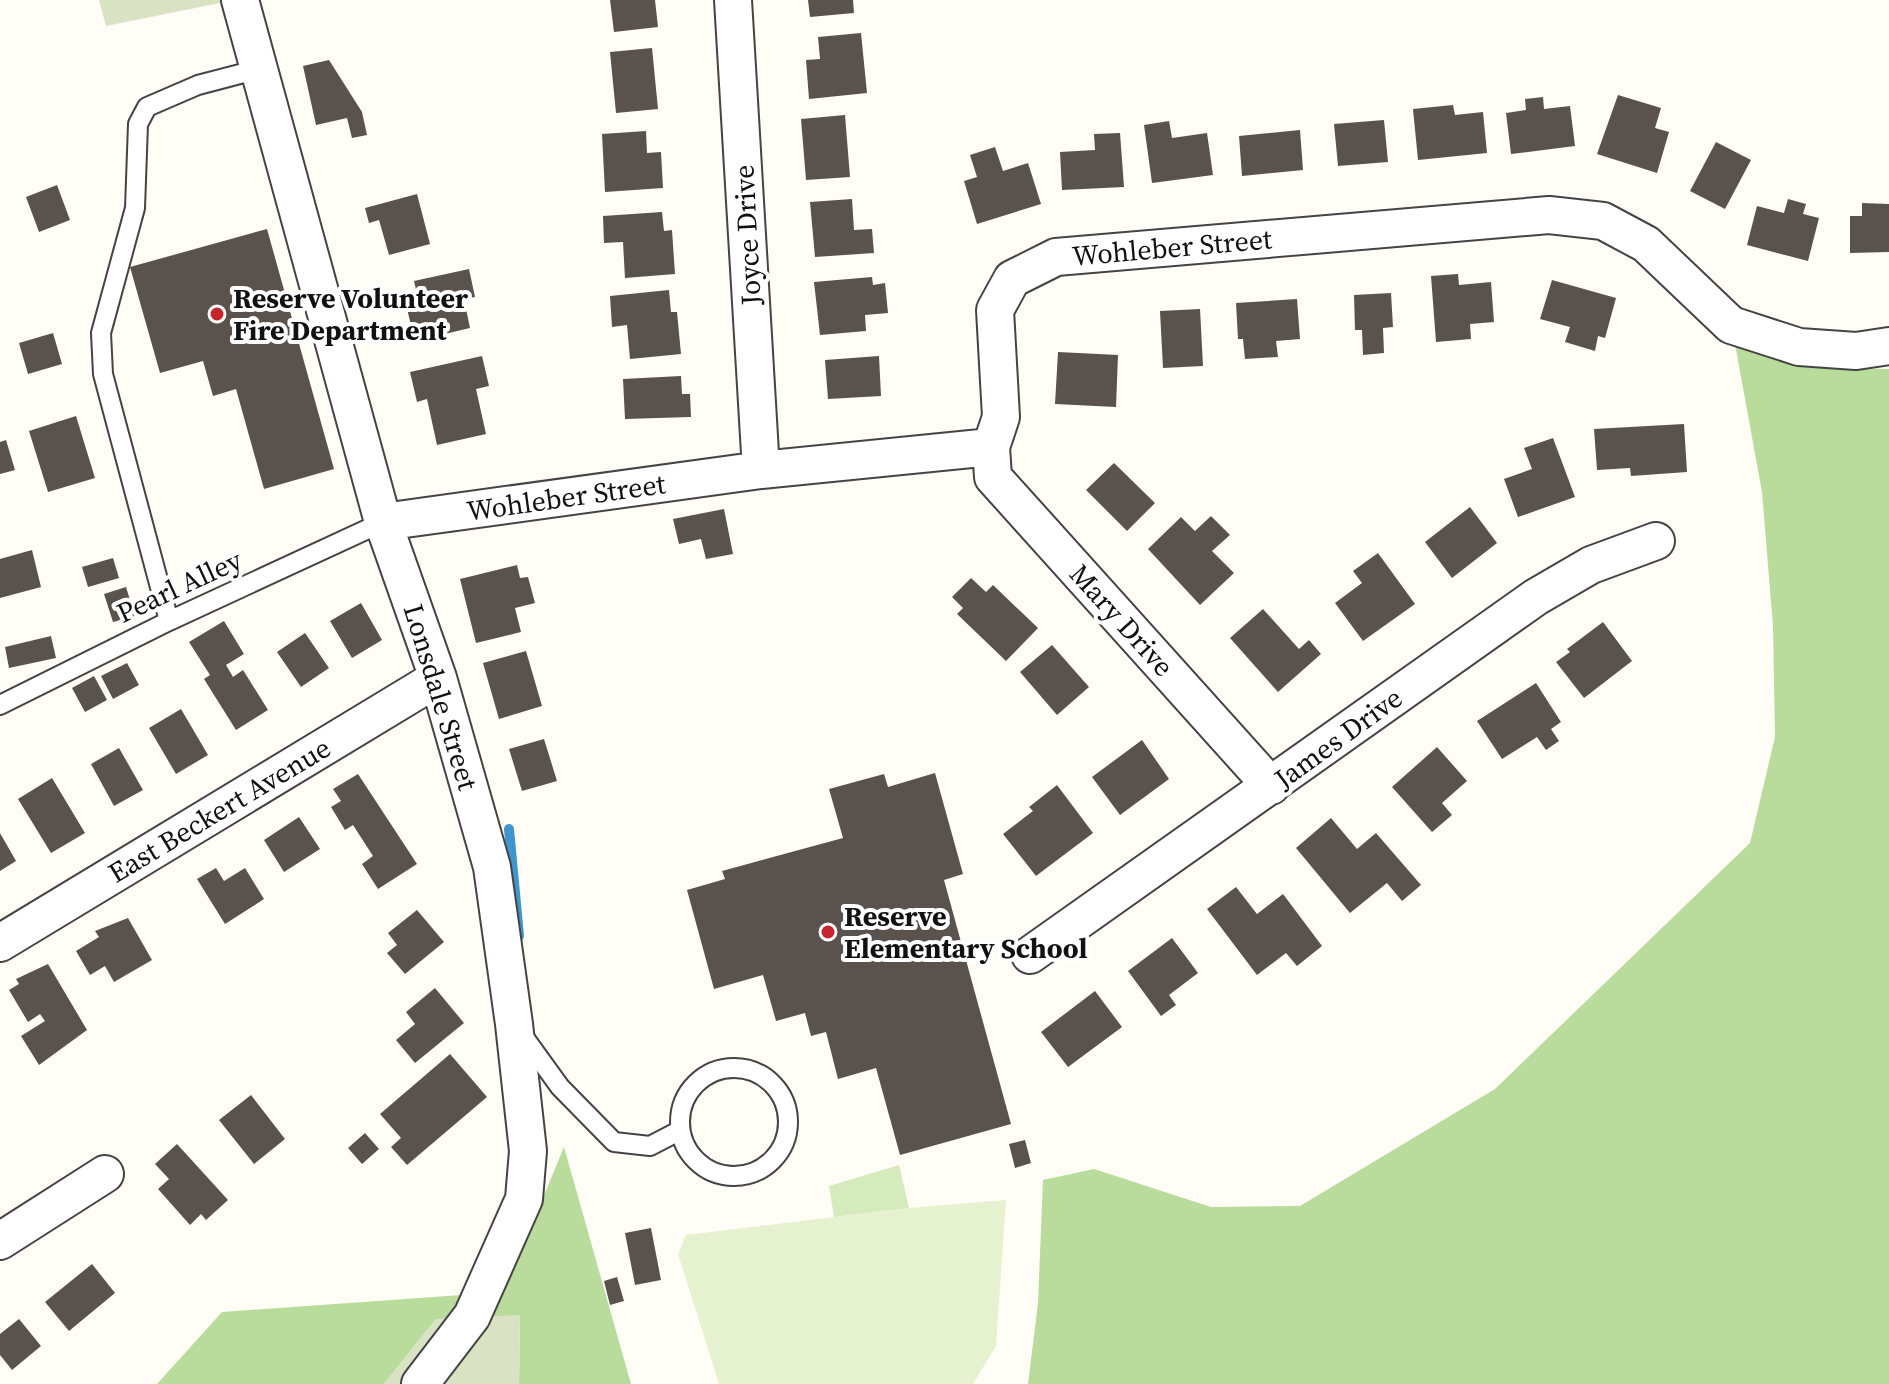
<svg xmlns="http://www.w3.org/2000/svg" width="1889" height="1384" font-family="'Source Serif 4',serif">
	<rect width="100%" height="100%" fill="#fffdf5"/>
	<path fill="#d5ebbd" d="M899 1165 909 1208 834 1217 829 1186Z"/>
	<path fill="#b9dc9c" d="M1735 344 1800 367 1889 369V1384H1028L1038 1303 1043 1180 1094 1169 1211 1207 1300 1206 1495 1089 1750 843 1775 737 1773 626 1762 492Z
		M564 1147 631 1384H519L520 1316 436 1319 384 1384H157L222 1312 504 1292Z"/>
	<path fill="#d9e3c4" d="M99 0H225V2L106 26Z
		M520 1315 519 1384H384L436 1319Z"/>
	<path fill="#e6f2cf" d="M1006 1200 996 1346 973 1384H719L678 1254 686 1235 909 1208Z"/>
	<g fill="none" stroke-linecap="round" stroke-linejoin="round">
		<path stroke="#3f96cf" stroke-width="10" d="M509 829 519 936"/>
	</g>
	<path fill="#5a524d" d="M610 0H655L658 27 614 32Z
		M808 0H853L854 13 810 17Z
		M861 33 867 93 809 99 806 60 820 59 818 37Z
		M652 48 658 109 616 113 610 52Z
		M329 60 362 112 367 135 352 138 347 118 316 125 303 66Z
		M1618 95 1661 108 1655 128 1669 132 1657 173 1597 154Z
		M1543 97 1544 109 1570 106 1575 146 1511 154 1506 113 1526 110 1525 99Z
		M1453 105 1455 115 1483 112 1487 153 1418 160 1413 109Z
		M845 115 850 177 806 180 801 119Z
		M1384 120 1388 162 1338 166 1334 124Z
		M1169 121 1172 138 1207 133 1213 175 1152 183 1144 125Z
		M1300 130 1303 170 1242 176 1239 136Z
		M646 131 647 153 661 152 663 188 605 192 602 134Z
		M1120 133 1124 187 1062 190 1060 152 1095 150 1094 134Z
		M1716 142 1751 160 1725 209 1690 191Z
		M995 147 1003 171 1028 163 1041 204 977 224 964 181 977 177 970 155Z
		M57 185 70 220 39 232 26 197Z
		M417 194 430 244 389 255 379 220 369 223 365 208Z
		M852 199 854 230 872 229 874 253 815 257 810 202Z
		M1788 199 1806 204 1803 214 1819 218 1808 261 1747 245 1757 206 1784 213Z
		M1862 203 1889 204V252L1850 253V216H1862Z
		M662 212 664 231 672 230 675 274 625 278 623 242 604 243 603 216Z
		M267 229 334 469 264 489 236 389 213 396 203 361 160 373 130 267Z
		M469 269 475 297 464 299 470 328 415 341 406 305 419 302 414 281Z
		M1458 274 1459 285 1491 282 1494 322 1470 324 1471 339 1436 342 1431 276Z
		M872 277 873 285 885 283 888 313 865 315 866 331 820 335 814 282Z
		M1552 280 1616 298 1605 338 1598 336 1595 351 1565 342 1570 327 1540 319Z
		M669 290 671 312H677L681 354 630 359 627 325 612 327 610 296Z
		M1391 293 1393 327 1383 328 1384 353 1363 355 1362 330H1355L1354 295Z
		M1297 299 1300 339 1276 341 1278 357 1245 359 1243 339H1238L1236 303Z
		M1200 309 1203 366 1163 368 1160 311Z
		M53 333 62 364 28 374 19 343Z
		M1058 352 1118 355 1116 407 1055 404Z
		M482 356 489 386 476 389 486 434 437 445 427 399 417 402 410 372Z
		M879 356 881 396 828 399 825 360Z
		M681 376 682 394H690L691 417 625 419 623 379Z
		M76 416 95 478 48 492 29 431Z
		M1684 424 1687 472 1631 476 1630 468 1597 470 1594 429Z
		M1553 438 1575 497 1518 517 1504 479 1532 469 1524 448Z
		M6 440 15 470 0 474V442Z
		M1114 463 1155 503 1127 531 1086 490Z
		M1470 507 1497 543 1452 578 1425 542Z
		M724 509 733 554 706 559 701 539 679 544 673 519Z
		M1211 516 1230 535 1212 551 1234 573 1200 605 1148 549 1181 517 1195 531Z
		M32 550 41 587 0 598V559Z
		M1378 553 1415 604 1363 641 1335 603 1362 583 1353 571Z
		M113 558 119 578 88 587 82 567Z
		M517 565 520 578 528 577 535 603 515 608 521 632 476 643 460 579Z
		M971 578 986 592 993 585 1038 628 1006 661 957 614 963 608 952 597Z
		M126 587 135 616 113 622 104 594Z
		M361 603 382 640 352 658 330 621Z
		M1263 609 1299 649 1309 640 1321 654 1278 692 1230 638Z
		M224 621 244 654 226 665 233 677 243 670 268 710 236 730 204 679 210 675 189 642Z
		M1603 622 1632 661 1584 698 1556 662 1570 652 1567 649Z
		M305 633 329 668 301 687 277 652Z
		M51 636 56 658 9 668 5 647Z
		M1052 645 1089 687 1057 715 1020 672Z
		M526 651 542 706 499 719 483 663Z
		M127 663 139 685 113 699 101 676Z
		M94 676 107 700 85 712 72 688Z
		M1536 683 1561 722 1551 729 1559 741 1546 750 1537 737 1502 759 1477 721Z
		M181 709 208 755 176 774 149 728Z
		M544 739 557 781 522 791 509 749Z
		M1142 740 1169 779 1120 815 1092 777Z
		M1437 747 1467 781 1442 803 1452 815 1432 832 1392 787Z
		M119 748 143 790 114 806 91 764Z
		M935 773 963 874 944 880 1011 1124 900 1155 876 1068 838 1079 826 1032 811 1036 805 1013 776 1021 763 975 714 989 687 890 725 879 722 871 843 838 829 789 884 774 888 787Z
		M358 774 417 864 378 889 362 864 373 856 353 825 345 830 331 807 341 801 333 789Z
		M52 778 85 833 51 853 18 799Z
		M1057 785 1093 833 1036 876 1003 834 1033 811 1029 807Z
		M299 817 320 849 284 872 264 840Z
		M1331 818 1357 849 1376 833 1421 885 1402 901 1387 883 1350 913 1296 848Z
		M0 833 16 861 0 871Z
		M216 868 224 881 245 868 264 899 225 924 197 879Z
		M1236 887 1257 914 1283 894 1322 946 1297 966 1286 953 1257 975 1207 909Z
		M417 910 444 942 405 974 387 953 397 945 388 933Z
		M128 918 152 960 114 982 105 966 90 975 76 951 99 937 95 931Z
		M1172 938 1198 973 1169 995 1176 1005 1161 1016 1128 971Z
		M48 964 87 1030 39 1065 21 1036 45 1021 40 1014 28 1022 9 990 19 984 16 979Z
		M435 988 464 1023 415 1063 396 1040 415 1024 406 1012Z
		M1095 991 1122 1027 1068 1067 1041 1032Z
		M450 1054 487 1097 407 1165 391 1147 401 1138 380 1114Z
		M251 1095 285 1139 254 1164 219 1120Z
		M365 1133 379 1149 362 1164 348 1148Z
		M1025 1140 1031 1163 1015 1168 1009 1144Z
		M177 1144 228 1200 206 1220 201 1214 190 1225 158 1189 169 1179 155 1164Z
		M651 1228 661 1280 635 1285 625 1233Z
		M92 1264 115 1293 69 1331 45 1302Z
		M617 1277 624 1301 610 1305 604 1281Z
		M19 1319 41 1346 12 1370 0 1355V1334Z"/>
	<g fill="none" stroke-linecap="round" stroke-linejoin="round">
		<g stroke="#444" stroke-width="22">
			<path id="lane" d="M169 621 103 374 101 333 135 208 138 124 147 107 198 85 259 69
				M0 705 169 621 383 522
				M521 1033 560 1087 614 1142 650 1146 679 1131
				M680 1122a54 54 0 1 1 108 0a54 54 0 1 1-108 0Z"/>
		</g>
		<g stroke="#444" stroke-width="40">
			<path id="street" d="M240 0 383 522 438 678 492 867 514 1024 528 1151 524 1199 472 1316 420 1384
				M733 0 761 470
				M383 522 761 470 991 447
				M1271 786 993 477 991 447 1001 417 995 310 1012 279 1056 257 1549 215 1603 221 1646 244 1731 325 1799 347 1856 351 1889 346
				M0 943 438 678
				M1030 955 1536 597 1591 565 1656 541
				M0 1241 105 1174"/>
		</g>
		<use href="#lane" stroke="#fff" stroke-width="18"/>
		<use href="#street" stroke="#fff" stroke-width="36"/>
	</g>
	<g fill="#c4262e" stroke="#fff" stroke-width="3">
		<circle cx="217" cy="314" r="8"/>
		<circle cx="828" cy="932" r="8"/>
	</g>
	<g text-anchor="middle" stroke-width="8" stroke-linejoin="round" paint-order="stroke">
		<g font-size="28" fill="#111" stroke="#fff">
			<text transform="translate(747 235) rotate(-93)" y="10">Joyce Drive</text>
			<text transform="translate(1172 247) rotate(-5)" y="10">Wohleber Street</text>
			<text transform="translate(566 497) rotate(-8)" y="10">Wohleber Street</text>
			<text transform="translate(179 586) rotate(-25)" y="10">Pearl Alley</text>
			<text transform="translate(1122 620) rotate(48)" y="10">Mary Drive</text>
			<text transform="translate(441 697) rotate(73)" y="10">Lonsdale Street</text>
			<text transform="translate(1338 738) rotate(-36)" y="10">James Drive</text>
			<text transform="translate(219 810) rotate(-31)" y="10">East Beckert Avenue</text>
		</g>
		<g font-size="28" font-weight="bold" fill="#111" stroke="#fff" text-anchor="start">
			<text x="233" y="308">Reserve Volunteer<tspan x="233" dy="32">Fire Department</tspan></text>
			<text x="844" y="926">Reserve<tspan x="844" dy="32">Elementary School</tspan></text>
		</g>
	</g>
</svg>
